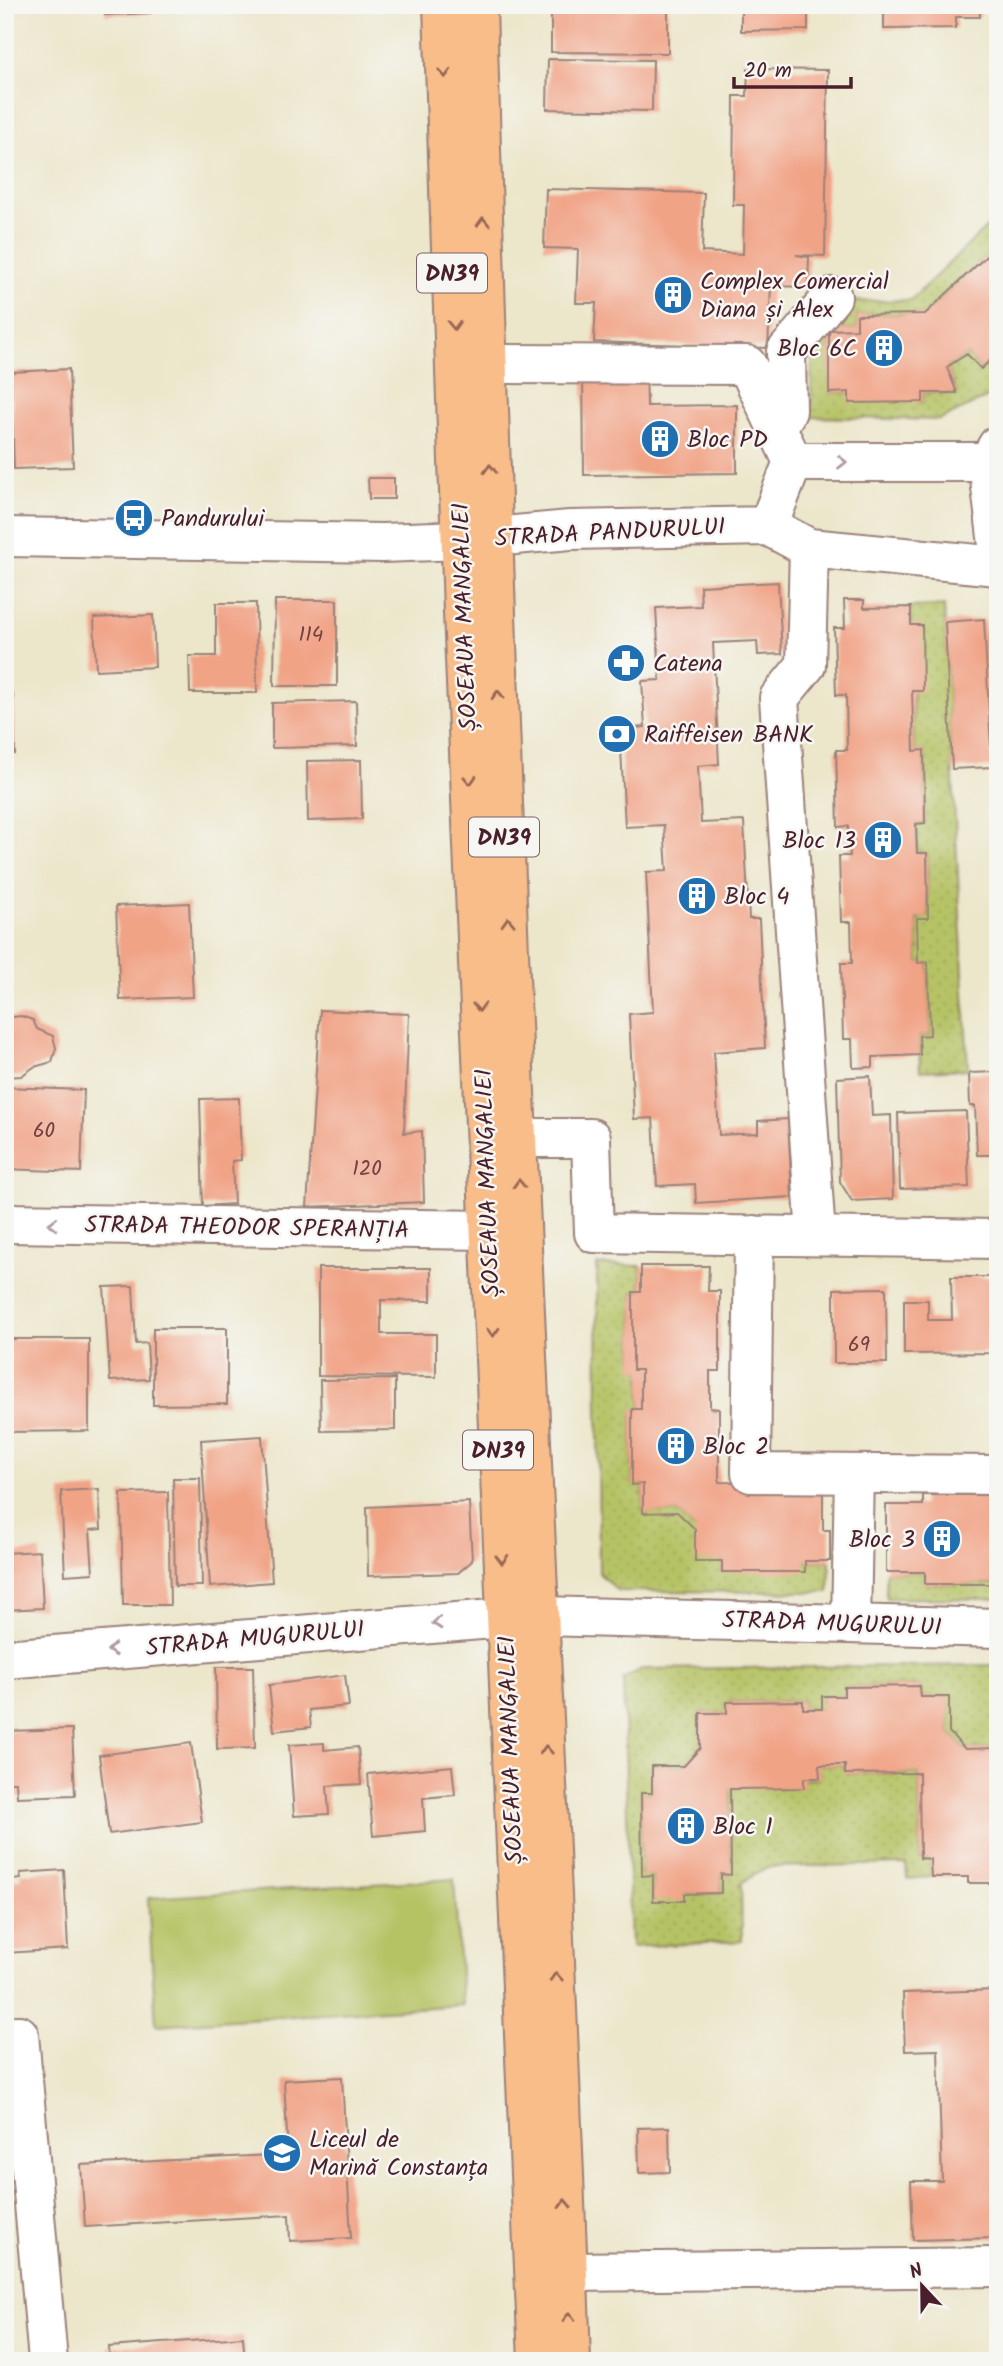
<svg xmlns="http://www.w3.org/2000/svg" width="1003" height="2366" font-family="Kalam,sans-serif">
	<defs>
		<pattern id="garden-dots" width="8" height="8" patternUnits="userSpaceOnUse" patternTransform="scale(1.75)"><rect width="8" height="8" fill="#b6c365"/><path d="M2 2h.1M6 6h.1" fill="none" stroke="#9ea758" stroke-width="1.8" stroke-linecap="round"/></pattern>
	</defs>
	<rect width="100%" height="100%" fill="#f6f6f2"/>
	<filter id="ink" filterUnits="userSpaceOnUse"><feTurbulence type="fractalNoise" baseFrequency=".0143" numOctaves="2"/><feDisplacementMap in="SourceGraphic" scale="14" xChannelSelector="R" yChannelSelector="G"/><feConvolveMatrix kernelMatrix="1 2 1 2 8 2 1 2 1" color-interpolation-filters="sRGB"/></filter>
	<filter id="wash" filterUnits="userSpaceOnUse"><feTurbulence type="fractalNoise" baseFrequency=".00686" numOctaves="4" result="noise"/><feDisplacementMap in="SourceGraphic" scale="28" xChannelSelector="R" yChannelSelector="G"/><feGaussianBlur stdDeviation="1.57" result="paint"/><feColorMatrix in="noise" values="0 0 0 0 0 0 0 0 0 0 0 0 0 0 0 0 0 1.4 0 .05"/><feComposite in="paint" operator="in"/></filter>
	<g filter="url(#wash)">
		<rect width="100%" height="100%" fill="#ece6ca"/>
		<path fill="#b6c365" stroke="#807148" stroke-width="2" d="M454 1879 462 2005 156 2025 148 1898Z"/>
		<path fill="url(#garden-dots)" stroke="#807148" stroke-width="2" d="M998 216V245L925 314 857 315V329L829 330 830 393 849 392 923 402V393H957L947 367 967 354 981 369 998 353V388L988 397 940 420 811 417 812 330 834 302 911 300Z
			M944 606 968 1069 920 1071 919 1036 930 1035 928 963H918L917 918 928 917 927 853H917L916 824 925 823 924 751H914L911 607Z
			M597 1265 641 1266V1292H633V1369L641 1370V1409L632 1410V1484H643V1512H677L695 1529 722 1561V1572L805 1561H830L829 1592 618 1591 599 1573Z
			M886 1572H925L926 1584H998V1599L886 1598Z
			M998 1665V1775L997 1748 965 1749 949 1732 948 1697H921L920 1686 844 1687V1696H822V1709H803V1701L728 1702 727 1713H700V1748L684 1766H652V1793L641 1794 642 1875H653V1900L684 1894 721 1893V1874L730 1875V1789L819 1778V1765H845L846 1774 919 1773 920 1858 930 1859 931 1877 907 1879 906 1864 767 1867 741 1883 742 1941 631 1947 623 1679 642 1669Z"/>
		<g id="blocks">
			<path fill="#f1a386" d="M105 5H150L151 13 105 15Z
				M164 5H207V7L164 10Z
				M551 5H668V53L551 52Z
				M741 5H808V30L741 31Z
				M884 5H980V17H956V28L884 29Z
				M548 59 653 60 652 111 547 109Z
				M748 69 828 70 825 256 796 255 809 257 808 287 771 286 768 348 594 342 596 303H576L578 249 544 248 546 189 704 193 702 252 743 254 744 205H733L734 96H747Z
				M998 245V353L981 369 967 354 947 367 957 393H923V402L849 403V392L829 393V330L857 329V315L925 314Z
				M69 369 73 467 14 469 11 372Z
				M646 369 647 406 737 405V473L584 475 583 370Z
				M368 478H394V499H369Z
				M778 582 782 654 758 655 757 641 713 643 719 764 698 766 701 823 744 821 749 919H759L765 1048 714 1052 719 1135 758 1133V1121L788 1119 792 1197 696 1203 695 1184 657 1186 653 1118 634 1119 629 1014 653 1012 646 872 667 871 664 825 625 827 620 729 645 727 642 681 660 680 656 608 701 606 700 586Z
				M275 600H337V686H274Z
				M844 600H864V608L911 607V625H922L923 691H912L914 751 924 750 925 823 916 824 917 853H927L928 918H917L918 963 928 962 930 1035 919 1036 920 1055 873 1057V1067L853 1068 852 1039H843L841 963H852L851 922H841L839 856H850L848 826 838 827 836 750H847L846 695H836L834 628H845Z
				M216 603H256L257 693H190L189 656H216Z
				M153 615 155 667 96 670 94 618Z
				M984 619 992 767 952 769 945 622Z
				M5 693H13L15 754H5Z
				M356 701 357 746 272 748V703Z
				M361 760 362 819 308 821 307 761Z
				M189 903 193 997 120 1000 116 906Z
				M320 1010 409 1014 404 1133 422 1131 424 1202 307 1207Z
				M21 1016 33 1020 37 1029 53 1036 56 1048 52 1062 34 1067 21 1076 5 1077V1018Z
				M998 1072V1155H977L975 1106H970L969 1073Z
				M870 1076 872 1116 891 1115 893 1199 852 1201 840 1182 837 1078Z
				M5 1087 84 1090 81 1172 5 1169Z
				M239 1098 241 1160 232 1161 234 1204 203 1206 200 1099Z
				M966 1111 969 1187 900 1189 898 1113Z
				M641 1266H709L708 1291H720V1371H710V1408L719 1409V1482L805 1483 823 1492V1530H830V1561H805V1572H722V1561H695V1529L677 1512 643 1513V1484L632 1485V1409H641V1370H633V1292H641Z
				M318 1268H431V1301L381 1300V1334H436V1377L318 1376Z
				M951 1277H994L995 1353 904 1354V1300H928V1320H952Z
				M133 1286 136 1344 147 1343 149 1379 110 1381 104 1287Z
				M886 1288 887 1363H834V1289Z
				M153 1328H227V1404L153 1405Z
				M5 1339H89V1431L5 1432Z
				M395 1379V1430L321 1431 320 1380Z
				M262 1436 272 1582 210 1587 201 1440Z
				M173 1478H200L202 1586H175Z
				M99 1489 101 1529 90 1530 93 1573 65 1575 61 1491Z
				M168 1492 170 1605H123L121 1493Z
				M923 1495H998V1584H925V1572H886V1505H923Z
				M469 1502 472 1561 458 1573 368 1576 367 1507Z
				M40 1551 43 1608 5 1610V1553Z
				M216 1667H253L255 1748 217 1749Z
				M345 1675 349 1706 309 1710 311 1727 274 1731 269 1685Z
				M920 1686 921 1697H949V1732L965 1749 997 1748 998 1883H968V1877H931L930 1859 920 1858 919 1773 845 1774V1765H819L820 1778H804V1788L730 1789 731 1875 721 1874V1893L684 1894V1901H653V1875L642 1876 641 1793H652V1766H684L700 1748V1713H727V1702L803 1701V1709H822V1696H844V1687Z
				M72 1729 75 1795 17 1797 16 1782H6L5 1731Z
				M191 1743 202 1822 109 1834 99 1755Z
				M324 1743V1750L358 1747 361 1784 327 1786 329 1814 294 1816 289 1745Z
				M452 1766 455 1795 423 1798 425 1831 373 1836 368 1774Z
				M64 1870 68 1949 5 1953V1881L21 1879 20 1873Z
				M998 1990V2238L913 2240 911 2181H942L938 2050 905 2051 903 1993Z
				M342 2077 351 2238 290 2241 289 2215 85 2227 81 2165 288 2154 284 2080Z
				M669 2127 670 2172 639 2173 638 2128Z
				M243 2337 245 2361H110L109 2347Z"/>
		</g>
	</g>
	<g filter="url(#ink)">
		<use href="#blocks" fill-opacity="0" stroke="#9b827a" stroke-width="2"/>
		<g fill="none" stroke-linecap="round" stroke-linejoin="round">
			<g stroke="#9b827a" stroke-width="42">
				<path id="minor" d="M486 364 747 365 793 462
					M777 428 787 411 786 352 832 297
					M988 462 998 545
					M768 526 793 462H988L998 445
					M5 537 382 543 461 540 570 530 768 526 809 548 998 566
					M809 548 806 665 779 698 816 1236
					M517 1138H591L594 1233 998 1239
					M5 1223 489 1230
					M754 1235 751 1473 998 1475
					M540 1616 998 1628
					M851 1624 854 1474
					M5 1659 505 1618
					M5 2036 19 2035 48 2361
					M568 2272 998 2267"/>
			</g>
			<g stroke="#9b827a" stroke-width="42">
				<path id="major" d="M443 5 463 612 538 2361
					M477 5C488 412 502 818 521 1225 538 1603 558 1982 571 2361"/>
			</g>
			<use href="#minor" stroke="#fff" stroke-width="38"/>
			<use href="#major" stroke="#f8bd89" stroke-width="38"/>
		</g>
		<defs><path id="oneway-chevron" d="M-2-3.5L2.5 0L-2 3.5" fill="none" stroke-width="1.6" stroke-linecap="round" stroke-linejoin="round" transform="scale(1.75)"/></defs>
		<g stroke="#986655">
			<use href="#oneway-chevron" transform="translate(445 73) rotate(88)"/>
			<use href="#oneway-chevron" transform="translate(483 222) rotate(-92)"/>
			<use href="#oneway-chevron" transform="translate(454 325) rotate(88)"/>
			<use href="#oneway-chevron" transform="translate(490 469) rotate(-92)"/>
			<use href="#oneway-chevron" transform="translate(498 695) rotate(-92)"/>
			<use href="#oneway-chevron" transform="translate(470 780) rotate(88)"/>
			<use href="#oneway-chevron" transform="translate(508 922) rotate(-92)"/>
			<use href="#oneway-chevron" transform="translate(479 1007) rotate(88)"/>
			<use href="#oneway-chevron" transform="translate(519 1184) rotate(-92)"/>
			<use href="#oneway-chevron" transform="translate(493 1332) rotate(88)"/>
			<use href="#oneway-chevron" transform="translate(502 1559) rotate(88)"/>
			<use href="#oneway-chevron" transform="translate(546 1750) rotate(-93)"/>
			<use href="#oneway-chevron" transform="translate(556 1977) rotate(-93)"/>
			<use href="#oneway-chevron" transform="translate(565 2204) rotate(-92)"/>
			<use href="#oneway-chevron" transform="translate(569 2317) rotate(-92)"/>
		</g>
		<g stroke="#ae9aa0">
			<use href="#oneway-chevron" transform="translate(842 462)"/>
			<use href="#oneway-chevron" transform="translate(53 1224) rotate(-179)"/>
			<use href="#oneway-chevron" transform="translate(437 1623) rotate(175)"/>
			<use href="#oneway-chevron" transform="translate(112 1650) rotate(175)"/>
		</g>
	</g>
	<defs>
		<g id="building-disc" transform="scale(2.0125)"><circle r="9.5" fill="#1f6fb2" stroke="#f6f6f2"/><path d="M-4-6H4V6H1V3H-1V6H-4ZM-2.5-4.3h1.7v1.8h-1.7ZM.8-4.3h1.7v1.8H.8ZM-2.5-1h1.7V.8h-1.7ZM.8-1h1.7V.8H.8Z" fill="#fff"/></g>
		<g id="bus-disc" transform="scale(2.0125)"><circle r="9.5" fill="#1f6fb2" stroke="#f6f6f2"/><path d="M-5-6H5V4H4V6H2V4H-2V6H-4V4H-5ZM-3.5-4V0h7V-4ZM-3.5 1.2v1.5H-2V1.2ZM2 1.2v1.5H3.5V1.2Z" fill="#fff"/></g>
		<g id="pharmacy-disc" transform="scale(2.0125)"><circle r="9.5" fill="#1f6fb2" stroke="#f6f6f2"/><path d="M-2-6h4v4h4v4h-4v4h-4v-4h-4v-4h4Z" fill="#fff"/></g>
		<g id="bank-disc" transform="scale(2.0125)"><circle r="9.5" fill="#1f6fb2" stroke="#f6f6f2"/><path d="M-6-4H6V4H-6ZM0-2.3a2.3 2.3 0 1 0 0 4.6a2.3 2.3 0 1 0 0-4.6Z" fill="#fff"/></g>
		<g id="school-disc" transform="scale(2.0125)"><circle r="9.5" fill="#1f6fb2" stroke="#f6f6f2"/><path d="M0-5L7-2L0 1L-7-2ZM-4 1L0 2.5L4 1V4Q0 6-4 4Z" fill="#fff"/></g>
	</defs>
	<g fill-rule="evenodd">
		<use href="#building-disc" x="673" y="295"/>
		<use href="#building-disc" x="884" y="348"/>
		<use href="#building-disc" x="660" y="439"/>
		<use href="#bus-disc" x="134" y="518"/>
		<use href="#pharmacy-disc" x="626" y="663"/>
		<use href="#bank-disc" x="617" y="734"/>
		<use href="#building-disc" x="883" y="840"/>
		<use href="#building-disc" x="697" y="896"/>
		<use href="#building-disc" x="676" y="1446"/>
		<use href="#building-disc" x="942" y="1539"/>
		<use href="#building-disc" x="686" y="1826"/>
		<use href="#school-disc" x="282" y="2153"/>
	</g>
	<g text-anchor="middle" stroke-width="5" stroke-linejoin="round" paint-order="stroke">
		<g font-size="21" fill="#744042">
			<text x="311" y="641">114</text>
			<text x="44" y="1137">60</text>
			<text x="367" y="1175">120</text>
			<text x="859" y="1351">69</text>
		</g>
		<g fill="#f6f6f2" stroke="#7e6067" stroke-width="2">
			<rect x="417" y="253.5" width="70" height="39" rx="5"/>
			<rect x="469" y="817.5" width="70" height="39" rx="5"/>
			<rect x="463" y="1430.5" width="70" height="39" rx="5"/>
		</g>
		<g font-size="23" font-weight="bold" fill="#4a1f2b">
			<text x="452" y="281">DN39</text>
			<text x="504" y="845">DN39</text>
			<text x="498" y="1458">DN39</text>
		</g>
		<g font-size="24" fill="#4a1f2b" stroke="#f6f6f2" text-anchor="start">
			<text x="700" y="289">Complex Comercial<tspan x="700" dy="28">Diana și Alex</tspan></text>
			<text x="857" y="356" text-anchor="end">Bloc 6C</text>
			<text x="687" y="447">Bloc PD</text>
			<text x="161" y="526">Pandurului</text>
			<text x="653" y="671">Catena</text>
			<text x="644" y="742">Raiffeisen BANK</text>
			<text x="856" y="848" text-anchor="end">Bloc 13</text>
			<text x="724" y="904">Bloc 4</text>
			<text x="703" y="1454">Bloc 2</text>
			<text x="915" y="1547" text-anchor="end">Bloc 3</text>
			<text x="713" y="1834">Bloc 1</text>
			<text x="309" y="2147">Liceul de<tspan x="309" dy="28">Marină Constanța</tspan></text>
		</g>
		<g font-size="24" fill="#4a1f2b" stroke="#f6f6f2">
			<text transform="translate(610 532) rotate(-3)" y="8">STRADA PANDURULUI</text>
			<text transform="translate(464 617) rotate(-92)" y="8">ȘOSEAUA MANGALIEI</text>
			<text transform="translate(487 1183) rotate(-92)" y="8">ȘOSEAUA MANGALIEI</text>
			<text transform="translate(247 1227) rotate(1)" y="8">STRADA THEODOR SPERANȚIA</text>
			<text transform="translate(832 1623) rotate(2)" y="8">STRADA MUGURULUI</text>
			<text transform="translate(255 1638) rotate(-5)" y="8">STRADA MUGURULUI</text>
			<text transform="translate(510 1750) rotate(-92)" y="8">ȘOSEAUA MANGALIEI</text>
		</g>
	</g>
	<rect width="1003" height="2366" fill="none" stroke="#f6f6f2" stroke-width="28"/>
	<g transform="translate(922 2286) rotate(338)" stroke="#f6f6f2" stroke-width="5" paint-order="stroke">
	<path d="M0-5L12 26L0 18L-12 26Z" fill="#4a1f2b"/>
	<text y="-10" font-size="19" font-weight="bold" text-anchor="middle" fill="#4a1f2b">N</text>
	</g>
	<path d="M734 77v10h117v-10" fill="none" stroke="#4a1f2b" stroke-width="3.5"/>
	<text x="744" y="77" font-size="21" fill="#4a1f2b" stroke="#f6f6f2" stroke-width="5" paint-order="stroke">20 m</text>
</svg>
